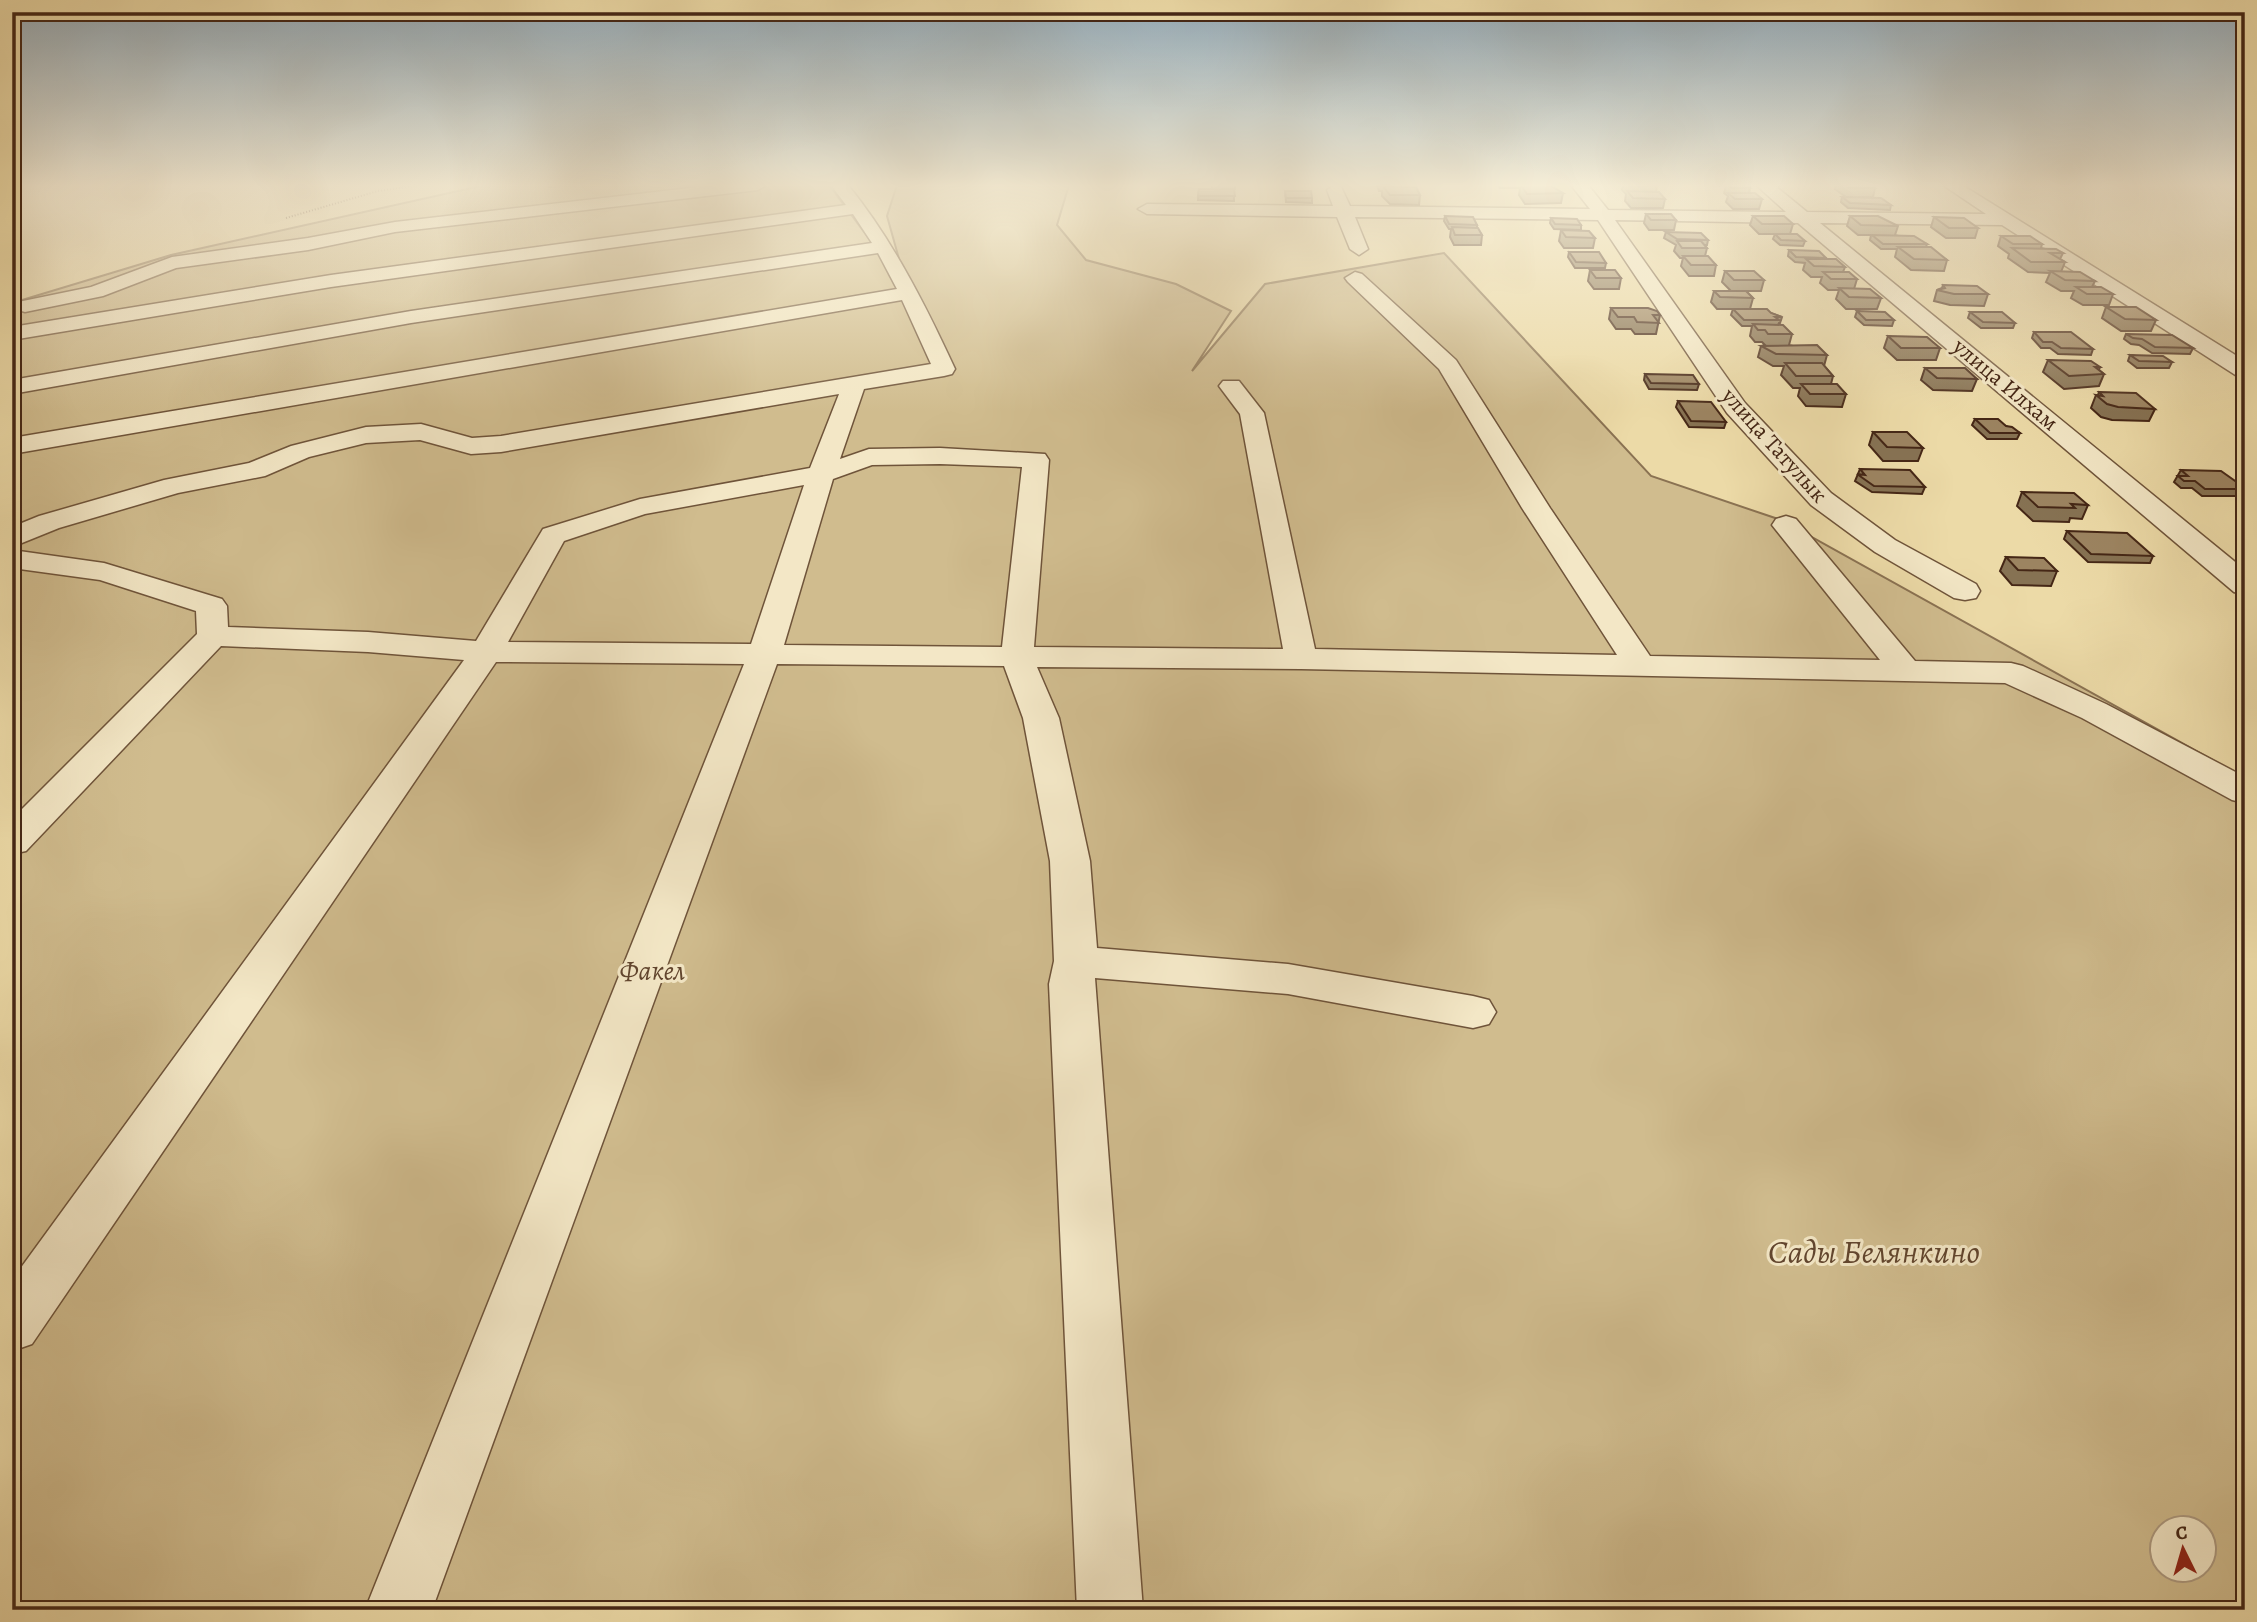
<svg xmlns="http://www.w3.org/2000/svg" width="2257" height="1622" font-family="Alegreya,serif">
	<rect width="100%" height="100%" fill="#ecdaa7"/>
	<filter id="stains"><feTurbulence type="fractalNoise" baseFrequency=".00286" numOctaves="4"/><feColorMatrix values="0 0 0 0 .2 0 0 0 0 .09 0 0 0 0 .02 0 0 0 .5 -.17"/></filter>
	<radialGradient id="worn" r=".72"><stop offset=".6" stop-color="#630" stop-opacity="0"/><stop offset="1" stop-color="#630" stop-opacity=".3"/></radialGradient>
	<path fill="#d0bc8e" stroke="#8a7252" stroke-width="2" fill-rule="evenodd" d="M485 185H829L908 291 887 216 897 185H1069L1057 225 1086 260 1176 284 1231 311 1192 371 1265 284 1444 253 1651 476 1781 520 2245 778V1610H12V303L171 255ZM2162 1528H2204V1570H2162Z"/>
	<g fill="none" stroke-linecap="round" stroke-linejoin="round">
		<g stroke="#6f543a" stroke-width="3">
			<path id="minor" d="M716 185H766L758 190 395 232 308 250 176 268 103 296 25 312 18 310 15 306 18 302 91 287 172 257 308 238 395 222Z
				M831 185H848C892 239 925 304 955 369L952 374 944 376 864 389 840 459 869 449 940 448 1045 454 1049 460 1034 647 1283 649 1240 414 1219 386 1223 381H1239L1264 413 1315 649 1617 655 1522 508 1439 369 1348 282 1345 278 1355 272 1362 274 1456 360 1550 508 1650 656 1880 660 1772 525 1776 519 1786 516 1796 519 1915 661 2011 663 2023 666 2106 704 2245 777V803L2232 800 2082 718 2005 683 1301 669 1037 667 1059 718 1090 861 1097 948 1288 964 1473 996 1489 1000 1496 1012 1489 1024 1473 1028 1288 994 1095 978 1143 1610H1077L1049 984 1054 961 1050 861 1023 718 1004 666 777 664 432 1610H365L744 664 496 662 32 1344 12 1351V1280L464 660 368 652 221 646 26 851 12 854V819L197 634 196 611 100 580 12 568V550L104 563 222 599 227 606 228 627 368 632 476 641 543 529 640 499 810 468 839 394 501 452 471 454 420 440 366 443 309 457 265 476 178 493 59 528 12 547V527L39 516 164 480 249 463 291 446 366 427 421 424 472 438 501 436 931 364 902 300 12 454V438L897 289 878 253 411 323 12 394V380L411 311 872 243 853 214 331 287 12 340V327L331 275 846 205ZM940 464 1022 467 1002 647 784 645 833 479 872 465ZM804 485 751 644 508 642 564 541 645 514Z
				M1335 185 1341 187 1350 206 1590 209 1571 185H1588L1608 210 1786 212 1756 185H1774L1807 212 1986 214 1943 185H1962L2245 361V378L2237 376 2002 225 1820 223 2245 570V595L2234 592 1798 223 1615 220 1745 403 1831 493 1895 540 1976 584 1980 591 1976 598 1965 600 1954 598 1875 552 1811 505 1727 413 1598 220 1355 217 1368 249 1359 255 1350 249 1337 217 1147 214 1138 209 1147 204 1333 206 1327 190Z"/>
		</g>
		<path stroke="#452716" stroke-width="2" stroke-dasharray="1 2" stroke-linecap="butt" d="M286 218 378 191 421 185"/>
		<use href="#minor" fill="#f3e7c6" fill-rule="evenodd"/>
	</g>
	<path fill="#867253" stroke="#452716" stroke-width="2" d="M1212 185H1235V189H1212Z
		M1377 185H1411L1420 195 1419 205 1390 204 1382 196V191H1379Z
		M1498 185H1543L1563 193 1561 203 1525 204 1519 195 1520 188H1500Z
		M1617 185H1656L1657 186 1656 192 1665 199 1663 208H1631L1625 201 1626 194 1622 190 1623 186Z
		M1712 185H1746L1750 188 1749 193 1762 199 1759 209H1733L1726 202 1728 196 1724 193 1726 186H1713Z
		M1836 185H1871L1875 188 1873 197H1846L1835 189Z
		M1199 189H1234V201L1198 200Z
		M1285 191 1312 198V203L1286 202Z
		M1842 197 1891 205 1890 210 1848 208 1841 202Z
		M1646 214 1676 220 1674 230H1649L1644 223Z
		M1445 216 1477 225V228L1482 235 1481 245H1454L1450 237 1451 229H1449L1444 221Z
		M1753 216 1793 224 1790 234 1805 241 1803 246 1780 245 1773 239 1775 234H1759L1750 225Z
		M1850 216 1898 226 1895 235 1927 244 1926 247 1947 260 1944 271 1911 270 1895 257 1897 249H1881L1870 240 1871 235H1858L1847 226Z
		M1934 217 1978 228 1975 238H1946L1931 227Z
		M1551 218 1581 225V230L1554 229 1550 223Z
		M1561 230 1595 238 1593 248H1564L1559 241Z
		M1666 232 1708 240 1707 245H1704L1707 248 1705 256 1716 265 1714 276H1689L1681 266 1683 258H1680L1674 251 1676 245 1664 238Z
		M2001 236 2042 244 2041 248 2063 253 2060 259 2065 262 2061 272 2095 281 2092 287 2113 294 2109 305H2083L2071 298 2074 291H2061L2046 282 2050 273 2028 272 2008 258 2009 254 1998 246Z
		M1789 250 1826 258V259L1845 267 1843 272 1857 279 1854 289 1881 298 1877 309H1846L1836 299 1839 290H1828L1820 283 1822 277H1811L1803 270 1805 263 1795 262 1788 256Z
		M1569 252 1606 263 1605 268H1575L1568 257Z
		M1590 270 1621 278 1619 289H1594L1588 281Z
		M1725 271 1764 280 1761 291H1746L1753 298 1750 309 1771 313 1782 317 1780 323H1779L1778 325 1792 334 1789 345 1827 355 1824 366 1833 376 1831 384 1846 394 1842 407 1806 406 1798 396 1800 388H1793L1781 375 1784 366H1773L1758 357 1761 346 1765 345 1762 342H1755L1750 336 1752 326H1742L1731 315 1733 309H1717L1711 302 1714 291H1731L1722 282Z
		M1943 285 1988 294 1984 306 1950 305 1934 301 1937 290 1942 288Z
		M2106 307 2156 320 2151 331H2121L2102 318Z
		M1611 308 1660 315 1656 334H1635L1631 329H1616L1609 319Z
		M1857 311 1894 320 1892 326 1864 325 1855 317Z
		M1970 312 2015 323 2013 328H1981L1968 318Z
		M2034 332 2093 349 2091 355 2058 354 2050 348H2041L2032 338Z
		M2126 334 2193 348 2190 354 2152 353 2139 345 2131 344 2124 339Z
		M1888 336 1940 348 1936 360H1897L1884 348Z
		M2130 355 2172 362 2169 368H2137L2128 361Z
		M2048 360 2100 367 2099 370 2104 374 2099 386 2064 389 2043 372Z
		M1925 368 1977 379 1972 391 1933 390 1921 380Z
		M1645 374 1699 384 1697 390 1649 389 1644 380Z
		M2099 392 2155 409 2149 421 2112 420 2101 417 2091 408 2096 395H2098Z
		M1678 401 1726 422 1724 428 1689 427 1676 407Z
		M2245 402V419L2239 415Z
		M1975 419 2006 426 2020 433 2017 439H1987L1972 425Z
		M1873 432 1923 448 1918 461H1883L1869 445Z
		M1860 469 1925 487 1922 494 1872 492 1855 481Z
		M2181 470 2245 488V493L2243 496H2202L2192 488H2181L2174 482Z
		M2022 492 2088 505 2082 519 2070 518 2069 522 2033 521 2017 506Z
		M2067 531 2153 556 2150 563 2088 562 2064 539Z
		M2006 557 2057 571 2051 586 2012 585 2000 571Z"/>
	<path fill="#6d5c44" stroke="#452716" stroke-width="2" d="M549 185H569L549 187Z"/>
	<path fill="#9c8461" stroke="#452716" stroke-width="2" d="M1379 185H1411V187L1379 186Z
		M1521 185 1551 186 1563 193 1527 194Z
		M1628 185H1656L1657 186H1629Z
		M1728 185H1746L1750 188H1732Z
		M1845 185H1871L1875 188H1848Z
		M1383 186 1416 187 1420 195H1390Z
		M1199 189H1234L1235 196H1198Z
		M1285 191H1311L1312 198H1286Z
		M1627 191 1659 192 1665 199 1633 198Z
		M1728 193H1755L1762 199H1735Z
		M1842 197 1881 198 1891 205 1850 203Z
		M1646 214H1671L1676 220H1651Z
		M1445 216 1473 217 1477 225 1449 224Z
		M1753 216H1784L1793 224H1762Z
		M1850 216H1878L1898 226 1861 225Z
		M1934 217 1964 218 1978 228H1949Z
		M1551 218 1577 219 1581 225 1555 224Z
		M1452 227 1478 228 1482 235H1455Z
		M1561 230 1589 231 1595 238 1566 237Z
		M1666 232 1701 233 1708 240 1677 239Z
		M1775 234H1797L1805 241 1781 240Z
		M1872 235 1914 236 1927 244H1883Z
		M2001 236H2030L2042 244H2013Z
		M1677 241H1701L1707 248H1682Z
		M1898 247H1931L1947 260 1914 259Z
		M2012 248 2056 249 2063 253H2050L2065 262H2031Z
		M1789 250 1819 251 1826 258 1796 257Z
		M1569 252H1599L1606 263 1576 262Z
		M1683 256H1708L1716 265H1691Z
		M1806 259H1836L1845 267 1814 266Z
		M1590 270H1615L1621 278H1596Z
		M1725 271H1754L1764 280H1734Z
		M2050 271 2080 272 2095 281 2065 280Z
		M1823 272H1849L1857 279H1831Z
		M1943 285 1977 286 1988 294H1954L1937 290 1945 288Z
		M2076 287H2101L2113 294H2087Z
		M1839 288 1870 289 1881 298 1849 297Z
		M1714 291H1746L1753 298 1720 297Z
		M2106 307H2136L2156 320 2125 319Z
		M1611 308H1648L1657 311 1660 315H1653L1659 323 1637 322 1634 317H1618Z
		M1733 309H1767L1771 313 1782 317H1775L1779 320H1744Z
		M1857 311 1885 312 1894 320H1866Z
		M1970 312H2002L2015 323 1983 322Z
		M1753 324 1783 325 1792 334H1768L1765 330H1758Z
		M2034 332H2071L2093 349 2061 348 2052 342H2043Z
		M2126 334 2172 335 2193 348 2155 347 2142 339 2133 338Z
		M1888 336 1927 337 1940 348H1901Z
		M1817 345 1827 355 1776 354 1761 346Z
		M2130 355 2163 356 2172 362 2139 361Z
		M2048 360 2091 361 2100 367H2095L2104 374 2069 376Z
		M1785 363H1822L1833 376H1796Z
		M1925 368H1965L1977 379 1937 378Z
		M1645 374 1693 375 1699 384 1651 383Z
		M1801 384H1837L1846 394H1810Z
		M2099 392 2136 393 2155 409 2118 407 2107 404 2096 395 2103 396Z
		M1678 401 1711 402 1726 422 1691 421Z
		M1975 419H1998L2006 426 2012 427 2020 433H1990Z
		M1873 432H1907L1923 448 1887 447Z
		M1860 469 1910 470 1925 487 1874 486 1857 474 1865 475Z
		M2181 470 2221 471 2245 488V489H2205L2195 481H2184L2178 476H2188Z
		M2022 492 2074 493 2088 505 2071 504 2075 508 2038 507Z
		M2067 531 2127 533 2153 556 2091 554Z
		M2006 557 2044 558 2057 571 2018 570Z"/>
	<linearGradient id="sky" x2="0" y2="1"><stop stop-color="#93abba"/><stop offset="0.45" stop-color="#f6eed7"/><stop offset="1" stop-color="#f6eed7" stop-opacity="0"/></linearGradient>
	<rect width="2257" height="412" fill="url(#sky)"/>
	<g text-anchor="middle" stroke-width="6" stroke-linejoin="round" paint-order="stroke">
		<g font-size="23" fill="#452716" stroke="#f3e7c6">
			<text transform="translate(2006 384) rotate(40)" y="8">улица Илхам</text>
			<text transform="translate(1775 445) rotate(48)" y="8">улица Татулык</text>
		</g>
		<g font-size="28" font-style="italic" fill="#61452e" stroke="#f3e7c6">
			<text x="652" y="980">Факел</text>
		</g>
		<g font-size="33" font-style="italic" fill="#61452e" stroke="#f3e7c6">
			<text x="1874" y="1263">Сады Белянкино</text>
		</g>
	</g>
	<rect width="2257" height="1622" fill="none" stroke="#ecdaa7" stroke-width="42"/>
	<rect x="14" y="14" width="2229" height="1594" fill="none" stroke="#452716" stroke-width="3.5"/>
	<rect x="21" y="21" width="2215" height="1580" fill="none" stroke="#452716" stroke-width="2"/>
	<g transform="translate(2183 1549) rotate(355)"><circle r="33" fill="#f3e7c6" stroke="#ad9a80" stroke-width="2"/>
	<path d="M0-5L12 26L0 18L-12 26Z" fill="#8f2418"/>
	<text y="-10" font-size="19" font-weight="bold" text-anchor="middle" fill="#452716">С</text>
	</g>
	<rect width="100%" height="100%" filter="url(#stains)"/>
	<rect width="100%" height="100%" fill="url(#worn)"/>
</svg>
